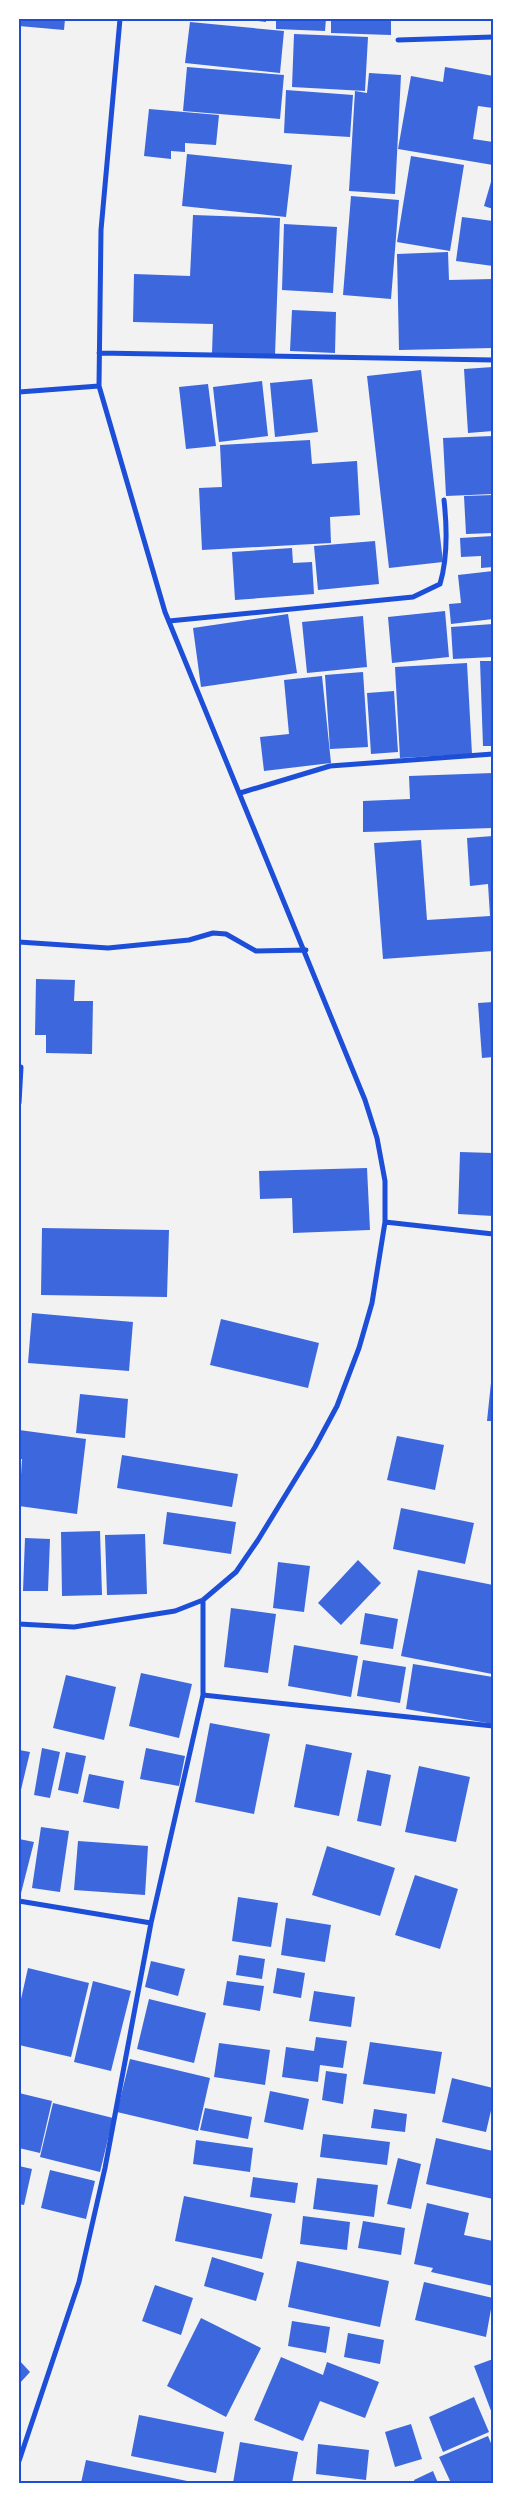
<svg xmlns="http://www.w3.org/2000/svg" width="512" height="2502" font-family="'Fira Sans Condensed',sans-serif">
	<rect width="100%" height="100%" fill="#f2f2f2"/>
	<path fill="#3d67dc" d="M19 19H65L64 30 19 26Z
		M251 19H266V22L251 20Z
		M276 19H326L325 31 276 29Z
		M331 19H391V35L331 33Z
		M190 22 284 31 280 73 185 63Z
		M294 34 368 37 365 91 292 87Z
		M187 67 284 75 280 119 183 111Z
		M445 67 493 76V108L478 106 473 139 493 142V165L398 149 411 76 443 82Z
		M369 73 401 75 395 194 349 191 355 91 367 93Z
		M286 90 353 95 350 137 284 133Z
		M149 109 219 115 216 145 185 143V152L171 151V159L144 156Z
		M187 154 292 165 286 217 182 206Z
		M411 156 464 165 450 251 397 242Z
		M493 175V209L484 206Z
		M351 196 399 200 391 299 343 295Z
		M193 215 280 218 275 355 212 353 213 324 133 322 134 274 190 276Z
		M462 217 493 221V266L456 261Z
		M284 224 337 227 333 293 282 290Z
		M448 252 449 280 493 279V348L399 350 397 254Z
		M292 310 336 312 335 353 290 351Z
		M493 367V431L468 433 464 369Z
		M421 370 443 562 389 568 367 376Z
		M312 379 318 432 275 437 270 383Z
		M262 381 268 436 219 442 213 387Z
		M208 384 216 446 186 449 179 387Z
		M493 436V494L446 496 443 438Z
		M310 440 312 464 357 461 360 515 330 517 331 543 202 550 199 488 222 487 220 445Z
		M493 495V533L466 534 464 496Z
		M493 536V567L481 568V556L461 557 460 538Z
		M375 541 379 584 318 590 314 546Z
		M292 548 293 563 312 562 314 594 235 600 232 552Z
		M493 571V619L451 624 449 604 461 603 458 575Z
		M445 611 449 657 392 663 388 617Z
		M288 614 297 673 201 687 193 628Z
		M363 616 367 667 307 673 302 622Z
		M493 624V657L453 659 451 627Z
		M480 661H493V746H483Z
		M467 663 472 754 400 758 395 667Z
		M363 672 368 747 330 749 325 675Z
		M322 676 331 763 264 771 260 737 289 734 284 680Z
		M394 691 398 752 371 754 367 693Z
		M493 773V828L363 832V801L410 799 409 776Z
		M493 836V951L383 959 374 843 421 840 427 920 490 916 488 884 470 886 467 838Z
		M36 979 75 980 74 1001H93L92 1054 46 1053V1035H35Z
		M493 1002V1057L482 1058 478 1003Z
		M460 1152 493 1153V1216L458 1214Z
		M367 1168 370 1230 293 1233 292 1198 260 1199 259 1171Z
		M42 1228 169 1230 167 1297 41 1295Z
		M32 1313 133 1322 129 1371 28 1363Z
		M221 1319 319 1343 308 1388 210 1365Z
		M492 1373H493V1421H487Z
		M80 1394 128 1399 125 1438 76 1433Z
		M19 1430 86 1439 77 1514 19 1506 22 1459H19Z
		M397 1436 444 1445 435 1490 387 1480Z
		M122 1455 238 1474 232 1507 117 1488Z
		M401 1508 474 1523 465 1564 393 1549Z
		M167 1512 236 1522 231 1554 163 1544Z
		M100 1531 102 1595 62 1596 61 1532Z
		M145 1534 147 1594 107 1595 105 1535Z
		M25 1538 50 1539 48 1591H23Z
		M358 1560 381 1583 341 1625 318 1603Z
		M278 1562 310 1566 304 1612 273 1608Z
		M418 1570 493 1585 492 1674 401 1656Z
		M231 1608 276 1614 268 1673 224 1667Z
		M365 1613 398 1619 393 1649 360 1644Z
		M294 1645 358 1656 351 1697 288 1686Z
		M363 1660 406 1667 400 1703 357 1696Z
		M413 1664 493 1677V1724L406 1709Z
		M141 1673 192 1684 179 1738 129 1726Z
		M66 1675 116 1687 104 1740 53 1728Z
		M210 1723 270 1734 254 1814 195 1802Z
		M306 1744 352 1753 339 1816 294 1807Z
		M42 1748 60 1752 50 1798 34 1795Z
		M146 1748 185 1756 179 1786 140 1779Z
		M19 1750 30 1752 19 1798Z
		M66 1752 86 1756 78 1794 58 1790Z
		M419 1766 470 1777 456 1842 405 1832Z
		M367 1770 391 1775 381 1826 357 1821Z
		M89 1774 124 1781 119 1809 83 1802Z
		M41 1827 69 1831 60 1892 32 1888Z
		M19 1839 34 1842 19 1901Z
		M78 1841 148 1846 145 1895 74 1890Z
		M327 1846 395 1868 380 1916 312 1895Z
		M415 1875 458 1889 440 1949 395 1935Z
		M238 1897 278 1903 271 1947 232 1941Z
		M286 1918 331 1925 325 1962 281 1955Z
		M239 1955 265 1959 262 1979 236 1975Z
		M151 1961 185 1969 178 1996 145 1987Z
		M28 1968 89 1983 71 2057 19 2045V2008Z
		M277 1968 305 1973 301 1998 273 1993Z
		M93 1981 131 1991 111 2071 74 2062Z
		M227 1981 264 1986 260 2011 223 2005Z
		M314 1991 355 1997 351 2027 309 2021Z
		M149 1999 206 2013 194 2063 137 2049Z
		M316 2037 347 2041 343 2068 320 2065 318 2082 282 2077 286 2047 314 2051Z
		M370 2042 442 2052 435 2094 363 2084Z
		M219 2043 270 2050 265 2085 214 2077Z
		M130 2059 210 2078 198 2131 117 2112Z
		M326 2071 347 2074 343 2104 322 2100Z
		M452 2078 493 2088V2102L486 2132 442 2122Z
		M270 2091 309 2099 303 2130 264 2122Z
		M19 2093 52 2101 40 2153 19 2148Z
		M53 2103 113 2118 100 2172 40 2157Z
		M205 2108 252 2117 248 2139 200 2130Z
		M374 2109 407 2114 405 2132 371 2128Z
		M323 2134 390 2142 387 2165 320 2157Z
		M436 2138 493 2151V2199L426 2184Z
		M196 2140 253 2148 250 2172 193 2164Z
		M398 2158 421 2164 411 2209 387 2204Z
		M19 2166 32 2169 24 2205 19 2204Z
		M50 2170 95 2181 86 2219 41 2208Z
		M253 2177 298 2183 295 2203 250 2197Z
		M317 2178 378 2185 374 2217 313 2209Z
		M184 2196 272 2214 262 2259 175 2241Z
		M427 2203 469 2213 464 2235 493 2241V2286L431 2272 433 2268 414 2264Z
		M303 2216 350 2222 347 2250 300 2244Z
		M363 2221 405 2228 401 2255 358 2248Z
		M212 2257 264 2273 256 2301 204 2286Z
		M297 2261 389 2281 380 2327 288 2307Z
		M424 2282 493 2298 486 2337 415 2320Z
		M155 2285 193 2298 181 2335 142 2321Z
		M201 2318 261 2348 226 2417 167 2386Z
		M292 2321 330 2327 326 2353 288 2346Z
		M348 2333 384 2340 380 2364 344 2357Z
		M281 2357 323 2375 327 2362 379 2382 365 2418 320 2401 303 2441 254 2420Z
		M493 2359V2416L474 2366Z
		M19 2360 30 2372 19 2384Z
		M474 2397 489 2432 443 2452 429 2417Z
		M139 2415 224 2432 216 2473 131 2456Z
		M411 2424 422 2459 395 2467 385 2432Z
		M488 2436 493 2448V2483H451L439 2457Z
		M240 2442 298 2452 292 2483H233Z
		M318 2444 369 2450 366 2480 316 2474Z
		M86 2460 192 2482V2483H81Z
		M433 2471 438 2483H415L414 2480Z"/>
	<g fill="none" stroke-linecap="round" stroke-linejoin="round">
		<path stroke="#1d4ed8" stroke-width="5" d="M398 40 493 37
			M99 353 493 360
			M19 392 99 386
			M169 621 413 597 440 584C448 557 447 527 444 500
			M240 793 330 766 493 754
			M19 942 108 948 189 940 213 933 226 934 256 951 306 950
			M19 1103 21 1067
			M385 1222 493 1234
			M19 1624 74 1627 175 1611 203 1600 236 1572 258 1540 315 1447 337 1406 359 1348 372 1303 385 1222V1181L377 1138 365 1100 165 612 99 386 101 230 120 19
			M203 1695 493 1726
			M19 1901 151 1923
			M19 2461 79 2282 105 2168 151 1923 203 1695V1600"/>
	</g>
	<rect width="512" height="2502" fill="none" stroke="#ffffff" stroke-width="40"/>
	<rect x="20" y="20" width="472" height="2462" fill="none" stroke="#1d4ed8" stroke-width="2"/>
</svg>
